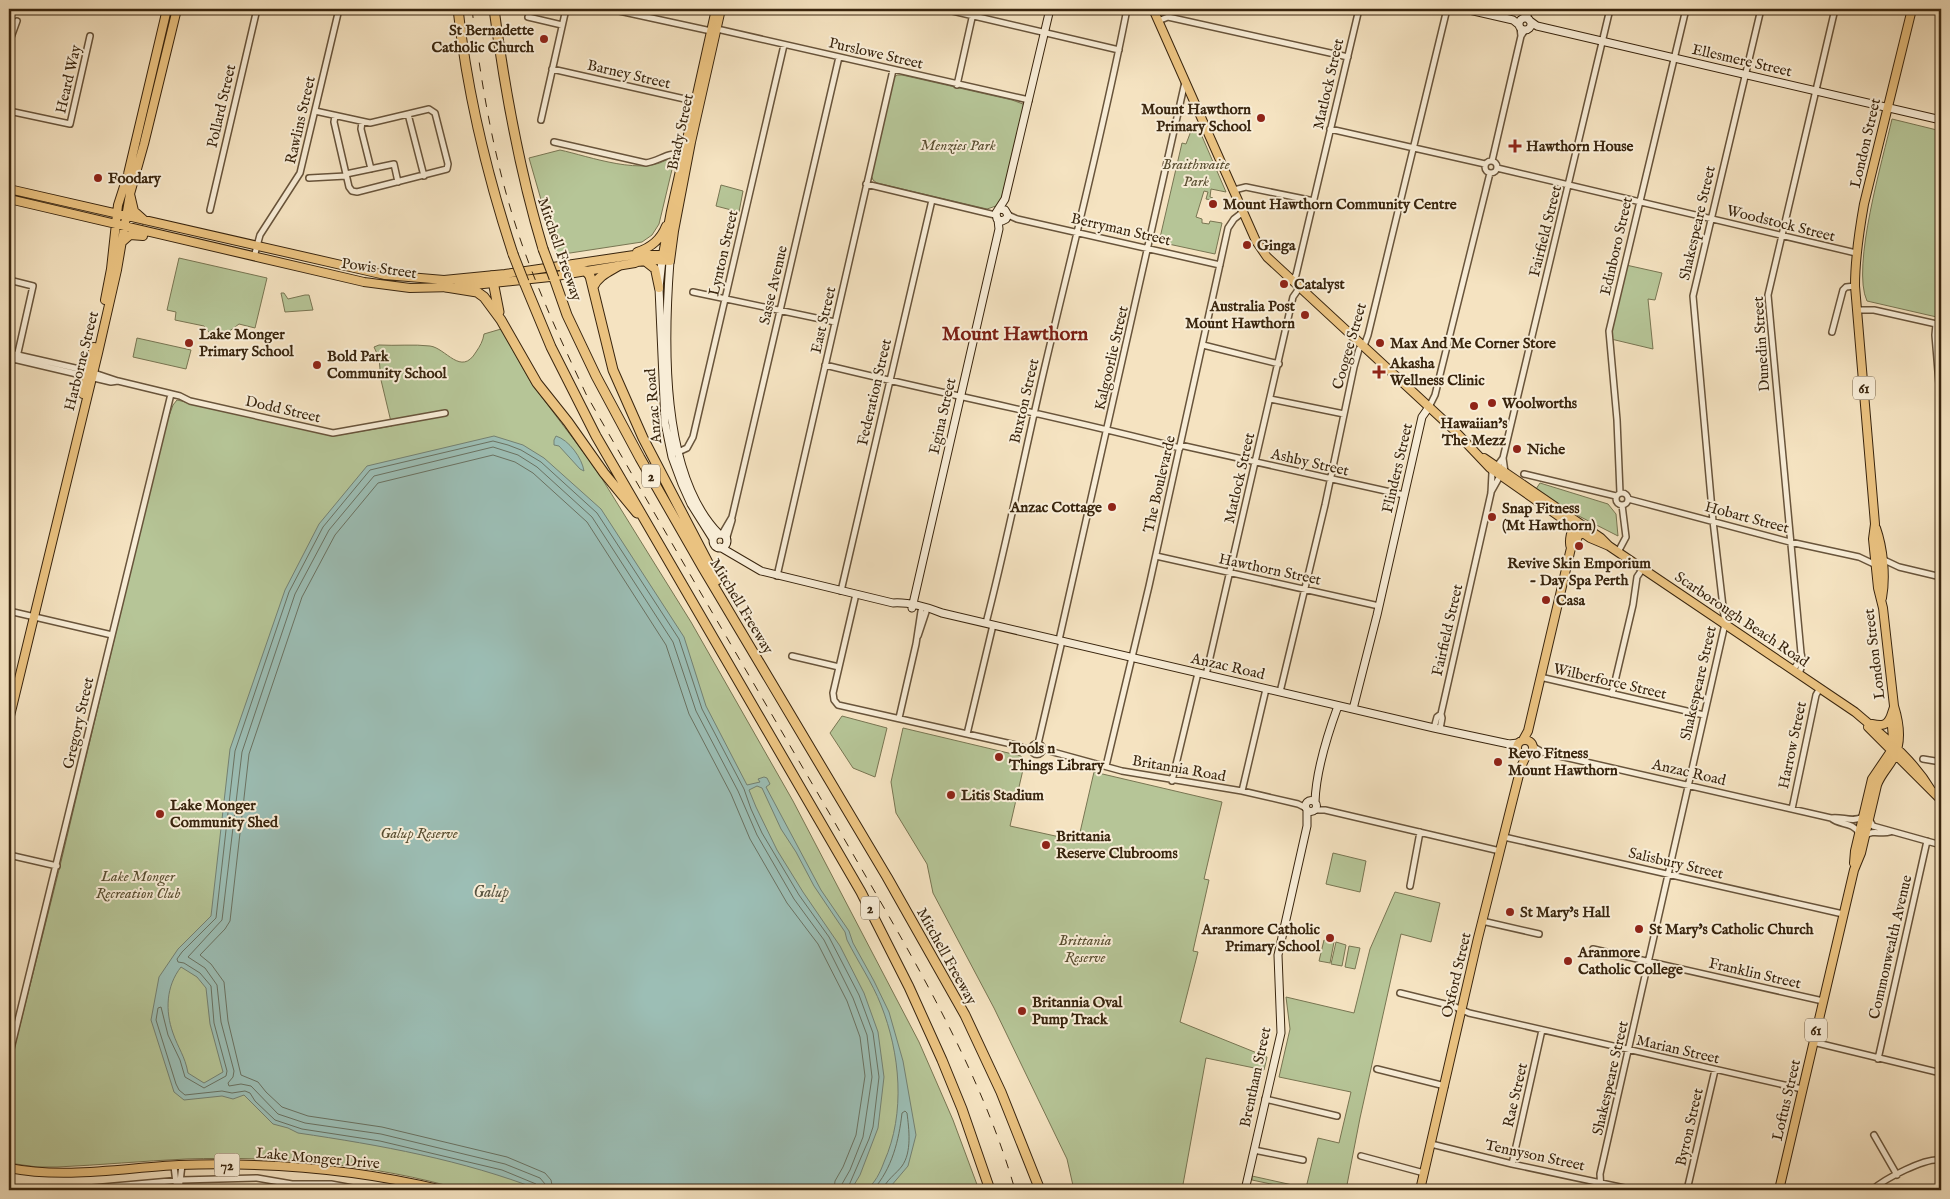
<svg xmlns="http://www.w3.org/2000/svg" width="1950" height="1199" font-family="'IM FELL English',serif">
	<rect width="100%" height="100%" fill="#f5e3c1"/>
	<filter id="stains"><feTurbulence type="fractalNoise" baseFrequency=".004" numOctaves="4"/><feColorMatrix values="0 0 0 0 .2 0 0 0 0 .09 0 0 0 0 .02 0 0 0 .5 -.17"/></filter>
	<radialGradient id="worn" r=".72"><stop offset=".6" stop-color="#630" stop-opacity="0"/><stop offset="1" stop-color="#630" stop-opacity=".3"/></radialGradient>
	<path fill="#b6c597" stroke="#787552" d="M897 75H902L1012 100 1023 104 1024 108 1009 174 999 205 987 209 877 183 873 180 871 175 893 78Z
		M1892 119 1941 131V318L1867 301C1851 267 1883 159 1892 119Z
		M1198 127 1226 192 1211 189 1210 197 1213 198 1212 200 1206 199 1208 192 1204 191 1196 217 1202 219V223L1209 224 1210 221 1222 223 1215 254 1159 242 1182 143 1186 144 1191 131Z
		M560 150C588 156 647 178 670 157L674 161 659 224 652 235 642 242 557 255 529 158Z
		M721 185 743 191 739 212 716 206Z
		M179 258 267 278 255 328 239 324 216 341 204 326 175 320 176 312 167 310Z
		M1626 265 1662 273 1655 300 1648 299 1653 349 1611 339V334Z
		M281 293H284L288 299 305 295H309L313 310 285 312Z
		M501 329 532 384 596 469 648 553 691 622 793 801 919 1042 953 1120 979 1190H463C374 1164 278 1156 186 1159 143 1161 100 1165 57 1167H37L9 1163V1069L60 866 165 427 173 405 177 400 333 436 392 426 381 380 379 358 374 347 379 345C396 346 414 344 430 346 446 348 461 377 476 352 480 346 483 341 484 334Z
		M137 338 191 350 186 369 133 357Z
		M1540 483 1608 504 1616 514 1618 536 1567 510 1536 489Z
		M842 716 887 728 875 777 853 768 830 733Z
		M903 728 1021 756 1025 761 1010 826 1078 841 1094 772 1222 802 1204 879 1209 880 1193 951 1198 952 1180 1022 1267 1057 1264 1070 1206 1058 1182 1190H1074L1067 1159 994 1008 933 893 927 864 896 813 891 782Z
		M1333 853 1366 861 1360 892 1326 884Z
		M1395 892 1440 903 1431 942 1401 934 1360 1118 1346 1190H1299L1252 1180V1176L1306 1188 1318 1138 1339 1143 1351 1092 1279 1077 1290 1029 1286 997 1354 1013 1370 949Z
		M1324 940 1334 942 1330 963 1319 961Z
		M1336 942 1346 945 1342 966 1331 964Z
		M1349 946 1360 948 1355 969 1345 967Z"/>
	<path fill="#9cbeb5" stroke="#748172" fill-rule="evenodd" d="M494 436 523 445 544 458 601 509 684 637 706 706 747 785 760 782 758 779 764 777 767 778 770 784 766 787 821 890 849 931 853 943 874 981 889 1012 903 1061 916 1135 908 1166 891 1186 885 1190H866C875 1183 880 1173 884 1162 906 1113 900 1053 881 1005 872 982 858 962 847 940L845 932 814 886 796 852 781 829 762 788 757 786 749 790 756 807 777 850 803 892 840 946 864 993 878 1032 884 1077 878 1128 860 1175 851 1190H540C463 1160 380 1145 298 1133L288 1128 273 1124 244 1095 233 1099 222 1096 184 1100 174 1092 151 1020 159 977 178 949 211 916 230 749 285 590 319 524 367 466ZM181 967 197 977 206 988 210 1024 223 1072 204 1083 188 1073C185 1056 178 1048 173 1033 165 1011 166 986 181 967Z
		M556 436C569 440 582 458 584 471L580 469 559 446 554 445V440Z"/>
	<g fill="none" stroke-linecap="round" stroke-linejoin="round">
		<path stroke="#6a7262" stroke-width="1" d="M539 1190 536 1184 502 1170 380 1141 302 1129 275 1120 255 1101 250 1093 245 1091 232 1093 222 1091 185 1095 179 1090 176 1084 156 1020 158 1008 161 1007 168 1035 180 1060 185 1077 204 1088 226 1076 227 1071 214 1023 211 986 200 973 184 963 178 962 177 959 182 952 216 918 235 751 289 592 323 527 370 470 493 441 508 445 521 450 541 462 597 513 679 639 702 709 744 789 751 809 762 833 799 895 829 937 859 995 873 1033 879 1077 873 1127 869 1139 847 1190
			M546 1190 545 1184 540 1178 505 1164 381 1134 305 1123 278 1114 251 1086 241 1084 229 1086 228 1083 233 1077 234 1071 221 1022 217 985 205 968 188 957 222 920 242 752 295 594 329 530 374 476 493 447 518 455 537 467 592 517 673 642 696 711 738 791 757 835 794 899 824 940 853 998 867 1035 872 1077 863 1137 850 1170 842 1184 841 1190
			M553 1190 551 1180 545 1173 507 1157 382 1127 308 1116 282 1107 266 1092 258 1082 241 1075 228 1021 224 982 211 964 200 955 225 929 230 921 249 754 302 597 335 535 378 483 493 455 515 462 533 473 587 522 666 645 689 714 731 794 750 839 787 903 818 944 847 1001 860 1037 865 1076 856 1135 843 1167 835 1181 834 1190
			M873 1190C892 1169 899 1140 902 1113L905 1111 907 1113C909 1129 912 1152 902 1166 897 1173 884 1182 883 1190"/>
		<g stroke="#68543b" stroke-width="8">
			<path id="street" d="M610 9 711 31
				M944 9 1119 50
				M1528 9V19
				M528 17 562 25
				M1158 21 1168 17 1348 57
				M1520 27 1521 36
				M717 29 1029 100
				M9 43 17 21
				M552 69 698 102
				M957 85 974 9
				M9 111 70 124 90 36
				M315 111 370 123 429 109 435 113 448 164 447 169 357 192 352 191 349 187 334 122 335 116
				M408 114 424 176
				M541 120 566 9
				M362 122 361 129 371 169
				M1330 129 1485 164
				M554 142 646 163C662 160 668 151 684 155
				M1485 167a6 6 0 1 1 12 0a6 6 0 1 1-12 0Z
				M1492 161 1521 36 1525 30
				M1497 168 1856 253
				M346 174 394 164 398 182
				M309 178 346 176
				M866 184 995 215
				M1234 190 1246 187 1314 201
				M210 210 257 9
				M1008 215 1017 219 1220 265
				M254 257 260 235 300 173 339 9
				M9 280 33 286 17 357
				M1292 281 1296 275 1359 9
				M693 292 835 322
				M1857 310H1874L1941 325
				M1936 324 1935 335 1941 408
				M1832 332 1843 290 1846 287 1855 286
				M1203 345 1279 364
				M9 353 88 371 118 381 180 396 190 401 333 433 445 413
				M9 358 111 382 118 381
				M825 365C943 394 1062 417 1180 448
				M9 367 13 357
				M1270 399 1344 414
				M1429 407 1435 395 1490 173
				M1180 445 1404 495
				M676 453 687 448 693 437 784 45
				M1505 472 1503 458 1610 9
				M1524 474 1616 496
				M1491 492 1500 476 1497 466 1503 458
				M1616 499a6 6 0 1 1 12 0a6 6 0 1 1-12 0Z
				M1620 493 1617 420 1609 331 1686 9
				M1628 499 1790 542 1859 557 1876 565
				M722 534 732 517 839 57
				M726 540 732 520
				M1618 552 1626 537 1622 505
				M1156 556 1379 606
				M1882 559 1899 567 1941 577
				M777 576 893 70
				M841 591 932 200
				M856 594 833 693 834 700 838 705 1016 745 1031 751
				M9 611 112 635
				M986 623C1008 538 1025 451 1045 366 1073 247 1104 128 1127 9
				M918 636 926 612
				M1059 640 1185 82
				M792 656 839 667
				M1793 670 1798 663 1801 654
				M1799 674 1803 662 1801 653 1768 295 1835 9
				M1206 675 1293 297 1300 287
				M1540 677 1704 715
				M1280 692 1325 505 1354 367 1359 349 1365 343 1368 335 1447 9
				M1612 694 1633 605 1637 577 1643 568
				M899 718 916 644 921 611
				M1434 728 1437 717 1441 714
				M1440 729 1442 718 1441 714 1491 493 1492 473 1491 469
				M967 734 993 625
				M1031.5 749a5.5 5.5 0 1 1 11 0a5.5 5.5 0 1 1-11 0Z
				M1038 744 1062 641
				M1532 746 1542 752 1831 818C1840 826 1852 821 1859 833
				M1042 749 1122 771 1242 791 1298 804 1306 808
				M1531 753 1541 752
				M1923 759 1941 762
				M1106 766 1149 586 1228 228 1234 219 1243 212
				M1172 781 1198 673
				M1242 791 1266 689
				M1792 809 1816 695 1820 688
				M1315 810H1325L1500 851
				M1831 818C1842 816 1852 823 1863 817
				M1869 819 1873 826 1941 845
				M1865 836C1873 829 1881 835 1890 832
				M1504 837 1843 914
				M9 855 57 866
				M1410 886 1420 832
				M1482 921 1539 934
				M1593 949 1823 1001
				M1400 993 1453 1006 1469 1013 1802 1089
				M1813 1042 1941 1073
				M9 1057 171 394
				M1878 1059 1927 841
				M1377 1069 1445 1086
				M1265 1099 1337 1116
				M1874 1135 1897 1175
				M1431 1144 1512 1164 1634 1190
				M1254 1150 1303 1160
				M1361 1156 1424 1173
				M1512 1164 1542 1030
				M174 1166 176 1183
				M9 1190H15
				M70 1190 181 1180 257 1178 292 1184H331L363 1190
				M179 1190 182 1165
				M1601 1190 1600 1174 1725 624 1713 521 1693 296 1761 9
				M1687 1190 1715 1070
				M1872 1190C1884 1179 1926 1157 1941 1160"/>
		</g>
		<g stroke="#39250e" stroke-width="9">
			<path id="secondary" d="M1465 9 1513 20 1518 24
				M1519 24a6 6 0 1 1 12 0a6 6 0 1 1-12 0Z
				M1530 21 1537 26 1941 120
				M1000 209 1005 210 1008 215 1006 219 1002 221 997 219 996 213 1005 199 1050 9
				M662 260 659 288 665 423 672 457 682 484 691 504 713 539
				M670 261C664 341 660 474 719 534
				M713 541a7 7 0 1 1 14 0a7 7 0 1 1-14 0Z
				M720 547 761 571 893 603C908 602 928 607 942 613L1434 728 1509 744 1518 743
				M912 608 999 229 998 220
				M1353 709 1377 615 1422 417 1429 407
				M1509 744 1517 751
				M1305.5 806a5.5 5.5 0 1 1 11 0a5.5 5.5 0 1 1-11 0Z
				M1315 802C1316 770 1327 736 1338 706
				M1245 1190 1281 1033 1278 955 1307 826V810"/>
		</g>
		<g stroke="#39250e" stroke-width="10">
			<path id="primary" d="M1153 9 1256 241 1267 257 1454 430 1490 468 1590 538 1609 546
				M9 189 385 275 444 280 454 279 505 274 634 255
				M130 194 134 211 144 220
				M9 199 364 282 410 288 455 287 550 277 635 263
				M121 243 130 235 143 236
				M637 252C650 248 661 239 666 226
				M637 255H666
				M662 260 671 211 716 9
				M637 262 655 260 670 261 674 231 691 142 721 9
				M646 262 655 269 659 288
				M105 300 111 269 118 205 128 174 167 9
				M83 394 94 347
				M1484 458 1601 538 1609 546 1855 712C1883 736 1912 758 1931 790
				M1876 528C1883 548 1886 576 1882 598
				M1571 548 1575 545 1581 528
				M9 720 98 353 117 270 130 194 144 144 177 9
				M1872 724C1882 726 1887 726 1891 716
				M1868 727 1941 800
				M1517 748a8 8 0 1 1 16 0a8 8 0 1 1-16 0Z
				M1523 740 1528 731 1571 548C1568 541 1572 529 1575 523
				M1854 863 1855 851 1872 779 1891 751 1893 738 1891 716 1894 707
				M9 1168C65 1179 123 1168 179 1165 268 1162 357 1169 443 1190
				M1420 1190 1478 938 1521 767 1526 756
				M1779 1190 1854 870 1861 853 1877 785C1881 774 1889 767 1894 757 1902 742 1899 722 1894 706L1883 608 1878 588 1873 539 1875 524 1855 286C1855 258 1859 232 1864 204L1912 9"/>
		</g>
		<g stroke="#39250e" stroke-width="11">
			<path id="highway" d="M458 9C467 92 487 175 513 254
				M494 9C505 91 519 170 543 249
				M562 265 586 271 590 276 613 370 643 438 717 580
				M492 276 499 312
				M554 278 567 315 596 376 640 458 703 568 887 877 965 1015 1001 1092 1040 1190
				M524 282 551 347 596 436 861 892 909 987 942 1060 962 1109 990 1190
				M446 287 477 292 484 297 501 320 537 383 568 422 604 473 637 513
				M593 287C598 276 608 272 618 266"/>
		</g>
		<use href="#street" stroke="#f8edd7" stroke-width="5"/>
		<use href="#secondary" stroke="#f8edd7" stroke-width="7"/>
		<use href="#primary" stroke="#eac280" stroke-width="8"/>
		<use href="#highway" stroke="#eac280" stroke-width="9"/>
		<path stroke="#39250e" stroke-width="1" stroke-dasharray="9 9" stroke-linecap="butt" d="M472 9C482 91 496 172 524 250 542 300 564 347 586 394 668 538 752 680 835 823 901 938 979 1063 1015 1190"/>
		<g stroke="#39250e" stroke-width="11" stroke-linecap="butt">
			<path id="highway-bridge" d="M543 249 554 278
				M513 254 524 282"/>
		</g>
		<use href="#highway-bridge" stroke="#eac280" stroke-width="9"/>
	</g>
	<g fill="#8f2418" stroke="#f8edd7" stroke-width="2">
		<circle cx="544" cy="39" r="5"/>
		<circle cx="1261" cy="118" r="5"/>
		<path d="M1512.5 138.5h5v5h5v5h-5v5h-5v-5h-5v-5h5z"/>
		<circle cx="98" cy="178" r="5"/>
		<circle cx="1213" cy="204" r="5"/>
		<circle cx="1247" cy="245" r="5"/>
		<circle cx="1284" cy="284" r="5"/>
		<circle cx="1305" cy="315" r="5"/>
		<circle cx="189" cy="343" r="5"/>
		<circle cx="1380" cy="343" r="5"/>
		<circle cx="317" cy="365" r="5"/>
		<path d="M1376.5 364.5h5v5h5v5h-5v5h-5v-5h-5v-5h5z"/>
		<circle cx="1492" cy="403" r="5"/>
		<circle cx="1474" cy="406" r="5"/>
		<circle cx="1517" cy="449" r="5"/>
		<circle cx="1112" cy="507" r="5"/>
		<circle cx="1492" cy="517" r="5"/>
		<circle cx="1579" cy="546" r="5"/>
		<circle cx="1546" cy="600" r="5"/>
		<circle cx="999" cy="757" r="5"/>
		<circle cx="1498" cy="762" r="5"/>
		<circle cx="951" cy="795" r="5"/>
		<circle cx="160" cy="814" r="5"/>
		<circle cx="1046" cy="845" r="5"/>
		<circle cx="1510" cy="912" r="5"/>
		<circle cx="1639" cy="929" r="5"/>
		<circle cx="1330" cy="938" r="5"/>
		<circle cx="1568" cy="961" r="5"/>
		<circle cx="1022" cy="1011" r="5"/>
	</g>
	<g text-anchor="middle" stroke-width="4" stroke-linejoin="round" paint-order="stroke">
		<g fill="#f8edd7" stroke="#72614a" stroke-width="1">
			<rect x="1853" y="376.5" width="22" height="23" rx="4"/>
			<rect x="642" y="464.5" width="18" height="23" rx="4"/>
			<rect x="861" y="896.5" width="18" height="23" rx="4"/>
			<rect x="1805" y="1018.5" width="22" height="23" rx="4"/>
			<rect x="214.5" y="1153.5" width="25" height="23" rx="4"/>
		</g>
		<g font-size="14" font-weight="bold" fill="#39250e">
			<text x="1864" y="393">61</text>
			<text x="651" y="481">2</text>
			<text x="870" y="913">2</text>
			<text x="1816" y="1035">61</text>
			<text x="227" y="1170">72</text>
		</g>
		<g font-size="15" font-weight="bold" fill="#39250e" stroke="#f8edd7" text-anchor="start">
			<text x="534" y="35" text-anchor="end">St Bernadette<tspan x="534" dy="17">Catholic Church</tspan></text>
			<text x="1251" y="114" text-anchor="end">Mount Hawthorn<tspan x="1251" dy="17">Primary School</tspan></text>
			<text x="1526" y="151">Hawthorn House</text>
			<text x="108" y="183">Foodary</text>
			<text x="1223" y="209">Mount Hawthorn Community Centre</text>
			<text x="1257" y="250">Ginga</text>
			<text x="1294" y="289">Catalyst</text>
			<text x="1295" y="311" text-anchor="end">Australia Post<tspan x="1295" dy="17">Mount Hawthorn</tspan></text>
			<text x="199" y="339">Lake Monger<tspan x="199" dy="17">Primary School</tspan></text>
			<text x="1390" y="348">Max And Me Corner Store</text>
			<text x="327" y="361">Bold Park<tspan x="327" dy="17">Community School</tspan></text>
			<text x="1390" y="368">Akasha<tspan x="1390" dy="17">Wellness Clinic</tspan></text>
			<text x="1502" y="408">Woolworths</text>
			<text x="1474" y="428" text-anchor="middle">Hawaiian's<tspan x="1474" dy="17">The Mezz</tspan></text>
			<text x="1527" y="454">Niche</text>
			<text x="1102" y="512" text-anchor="end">Anzac Cottage</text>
			<text x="1502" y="513">Snap Fitness<tspan x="1502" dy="17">(Mt Hawthorn)</tspan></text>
			<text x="1579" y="568" text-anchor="middle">Revive Skin Emporium<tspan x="1579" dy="17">- Day Spa Perth</tspan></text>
			<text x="1556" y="605">Casa</text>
			<text x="1009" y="753">Tools n<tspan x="1009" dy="17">Things Library</tspan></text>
			<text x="1508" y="758">Revo Fitness<tspan x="1508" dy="17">Mount Hawthorn</tspan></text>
			<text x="961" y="800">Litis Stadium</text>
			<text x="170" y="810">Lake Monger<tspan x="170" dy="17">Community Shed</tspan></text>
			<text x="1056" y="841">Brittania<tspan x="1056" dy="17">Reserve Clubrooms</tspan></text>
			<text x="1520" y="917">St Mary's Hall</text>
			<text x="1320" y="934" text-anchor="end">Aranmore Catholic<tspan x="1320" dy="17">Primary School</tspan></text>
			<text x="1649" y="934">St Mary's Catholic Church</text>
			<text x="1578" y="957">Aranmore<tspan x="1578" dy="17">Catholic College</tspan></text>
			<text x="1032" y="1007">Britannia Oval<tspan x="1032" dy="17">Pump Track</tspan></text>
		</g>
		<g font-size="15" fill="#39250e" stroke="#f8edd7">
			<text transform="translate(876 53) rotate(13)" y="5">Purslowe Street</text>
			<text transform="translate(1742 60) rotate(13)" y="5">Ellesmere Street</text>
			<text transform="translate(629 74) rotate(13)" y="5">Barney Street</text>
			<text transform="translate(68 79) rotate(-77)" y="5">Heard Way</text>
			<text transform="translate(1328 84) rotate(-77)" y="5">Matlock Street</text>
			<text transform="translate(221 106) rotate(-77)" y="5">Pollard Street</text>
			<text transform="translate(300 120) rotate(-77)" y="5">Rawlins Street</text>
			<text transform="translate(680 132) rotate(-78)" y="5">Brady Street</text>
			<text transform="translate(1865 143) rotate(-77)" y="5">London Street</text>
			<text transform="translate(1697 223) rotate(-77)" y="5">Shakespeare Street</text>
			<text transform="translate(1781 223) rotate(14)" y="5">Woodstock Street</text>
			<text transform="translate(1121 229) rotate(13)" y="5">Berryman Street</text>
			<text transform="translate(1545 231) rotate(-76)" y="5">Fairfield Street</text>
			<text transform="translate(1616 246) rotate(-77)" y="5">Edinboro Street</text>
			<text transform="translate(560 249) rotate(71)" y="5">Mitchell Freeway</text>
			<text transform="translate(723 253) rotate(-77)" y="5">Lynton Street</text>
			<text transform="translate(379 268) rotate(8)" y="5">Powis Street</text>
			<text transform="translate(773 285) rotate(-77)" y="5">Sasse Avenue</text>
			<text transform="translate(823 320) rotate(-77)" y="5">East Street</text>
			<text transform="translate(1761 344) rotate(-94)" y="5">Dunedin Street</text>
			<text transform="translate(1349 346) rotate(-74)" y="5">Coogee Street</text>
			<text transform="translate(1111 358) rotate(-77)" y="5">Kalgoorlie Street</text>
			<text transform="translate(81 361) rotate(-76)" y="5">Harborne Street</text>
			<text transform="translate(874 392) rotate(-77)" y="5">Federation Street</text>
			<text transform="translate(1024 401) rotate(-77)" y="5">Buxton Street</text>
			<text transform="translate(653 406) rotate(-95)" y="5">Anzac Road</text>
			<text transform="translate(283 409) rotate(13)" y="5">Dodd Street</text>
			<text transform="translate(942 416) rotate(-77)" y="5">Egina Street</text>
			<text transform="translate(1310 462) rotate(13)" y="5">Ashby Street</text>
			<text transform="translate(1397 468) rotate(-77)" y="5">Flinders Street</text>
			<text transform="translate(1239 478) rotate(-77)" y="5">Matlock Street</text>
			<text transform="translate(1159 484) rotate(-77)" y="5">The Boulevarde</text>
			<text transform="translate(1747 517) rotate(15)" y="5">Hobart Street</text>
			<text transform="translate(1270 569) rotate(12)" y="5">Hawthorn Street</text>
			<text transform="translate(742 606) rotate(59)" y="5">Mitchell Freeway</text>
			<text transform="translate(1742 619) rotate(34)" y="5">Scarborough Beach Road</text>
			<text transform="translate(1447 630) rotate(-77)" y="5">Fairfield Street</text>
			<text transform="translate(1874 654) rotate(-97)" y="5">London Street</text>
			<text transform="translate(1228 666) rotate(13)" y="5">Anzac Road</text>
			<text transform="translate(1610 681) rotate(13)" y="5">Wilberforce Street</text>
			<text transform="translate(1698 683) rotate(-77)" y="5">Shakespeare Street</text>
			<text transform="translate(78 723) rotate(-77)" y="5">Gregory Street</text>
			<text transform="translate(1792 745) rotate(-78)" y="5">Harrow Street</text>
			<text transform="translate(1179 768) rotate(10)" y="5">Britannia Road</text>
			<text transform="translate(1689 772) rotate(13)" y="5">Anzac Road</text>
			<text transform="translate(1676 863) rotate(13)" y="5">Salisbury Street</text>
			<text transform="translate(1890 947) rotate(-77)" y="5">Commonwealth Avenue</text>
			<text transform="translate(947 956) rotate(61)" y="5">Mitchell Freeway</text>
			<text transform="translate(1755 973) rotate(13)" y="5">Franklin Street</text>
			<text transform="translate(1456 975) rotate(-77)" y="5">Oxford Street</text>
			<text transform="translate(1678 1049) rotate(13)" y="5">Marian Street</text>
			<text transform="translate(1255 1077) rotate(-78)" y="5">Brentham Street</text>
			<text transform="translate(1610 1078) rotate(-77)" y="5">Shakespeare Street</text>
			<text transform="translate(1515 1095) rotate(-77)" y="5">Rae Street</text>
			<text transform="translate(1786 1100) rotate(-77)" y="5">Loftus Street</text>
			<text transform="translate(1689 1127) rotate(-77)" y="5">Byron Street</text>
			<text transform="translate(1535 1155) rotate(12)" y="5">Tennyson Street</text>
			<text transform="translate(318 1158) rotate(5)" y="5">Lake Monger Drive</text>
		</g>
		<g font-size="15" font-style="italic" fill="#584d30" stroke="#f8edd7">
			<text x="958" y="150">Menzies Park</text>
			<text x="1196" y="169">Braithwaite<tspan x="1196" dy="17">Park</tspan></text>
			<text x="419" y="838">Galup Reserve</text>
			<text x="138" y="881">Lake Monger<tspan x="138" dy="17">Recreation Club</tspan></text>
			<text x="1085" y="945">Brittania<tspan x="1085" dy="17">Reserve</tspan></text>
		</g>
		<g font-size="16" font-style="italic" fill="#575340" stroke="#f8edd7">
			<text x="491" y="897">Galup</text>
		</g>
		<g font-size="20" font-weight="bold" fill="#7a1f14" stroke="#f8edd7">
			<text x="1015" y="340">Mount Hawthorn</text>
		</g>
	</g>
	<rect width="1950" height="1199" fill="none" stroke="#f5e3c1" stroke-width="30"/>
	<rect x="10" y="10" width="1930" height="1179" fill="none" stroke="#39250e" stroke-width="2.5"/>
	<rect x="15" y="15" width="1920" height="1169" fill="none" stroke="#39250e"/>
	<rect width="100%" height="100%" filter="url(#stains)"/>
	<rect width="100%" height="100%" fill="url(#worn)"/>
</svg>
